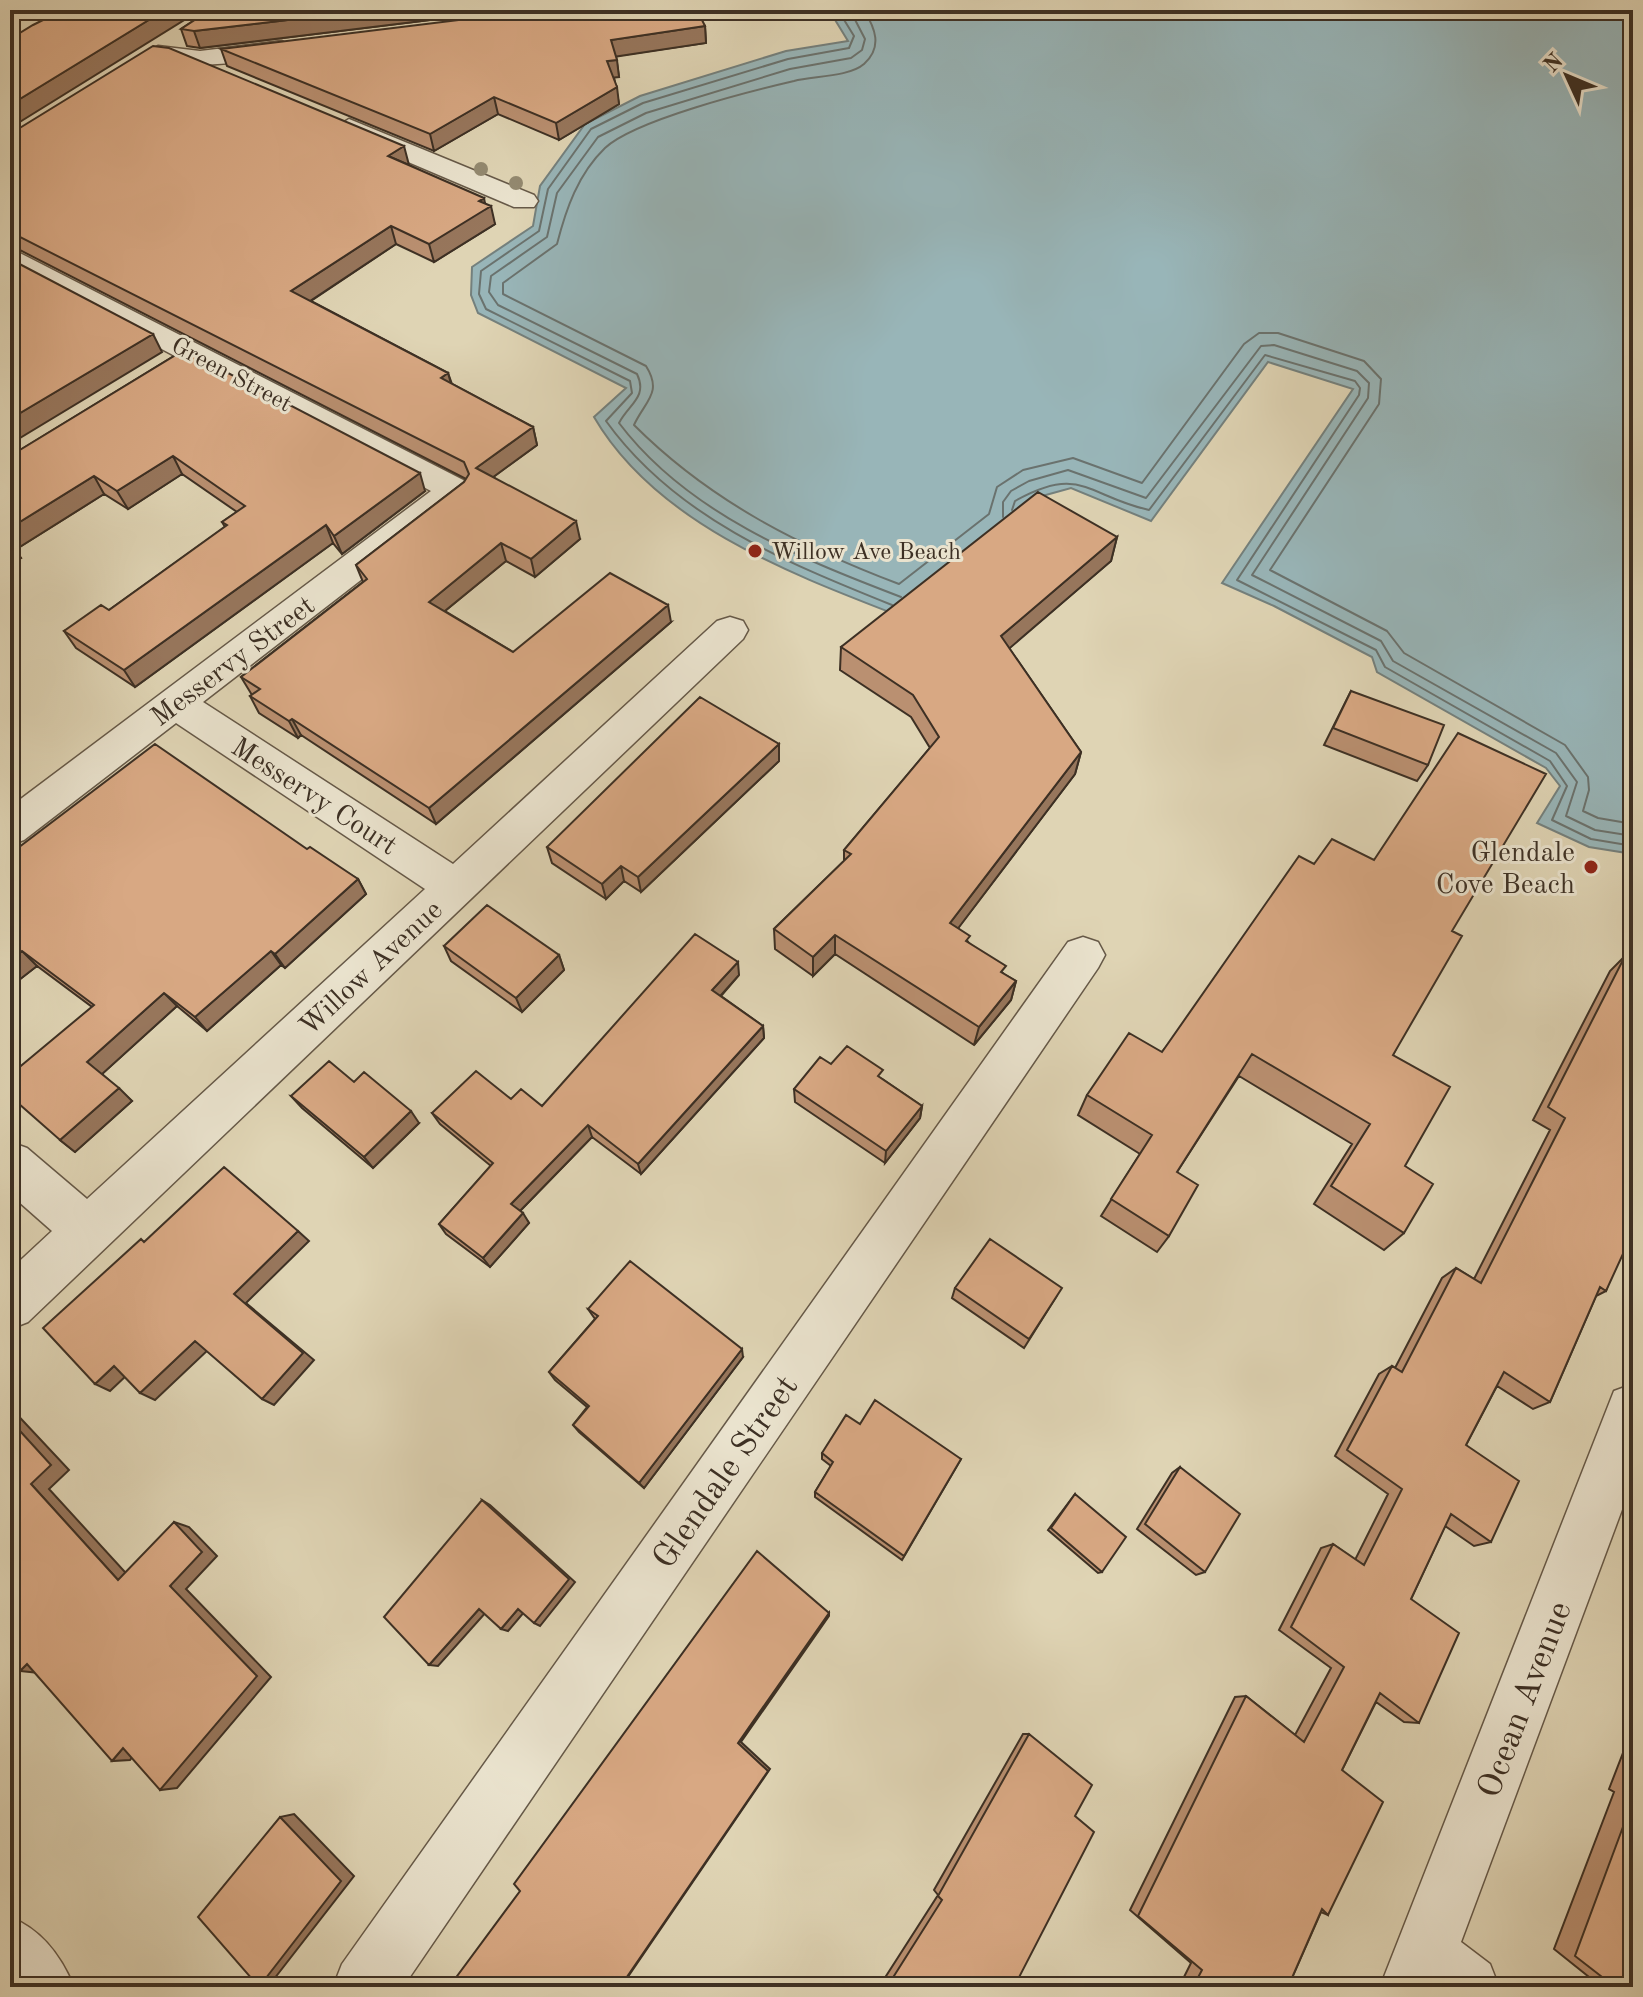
<svg xmlns="http://www.w3.org/2000/svg" width="1643" height="1997" font-family="'Old Standard TT',serif">
	<rect width="100%" height="100%" fill="#dfd4b4"/>
	<filter id="stains"><feTurbulence type="fractalNoise" baseFrequency=".0025" numOctaves="4"/><feColorMatrix values="0 0 0 0 .2 0 0 0 0 .09 0 0 0 0 .02 0 0 0 .5 -.17"/></filter>
	<radialGradient id="worn" r=".72"><stop offset=".6" stop-color="#630" stop-opacity="0"/><stop offset="1" stop-color="#630" stop-opacity=".3"/></radialGradient>
	<path fill="#98b5b8" stroke="#74807d" stroke-width="2" d="M829 10H1633V854L1589 847 1537 823 1560 786 1546 768 1377 672 1372 657 1274 606 1222 583 1353 389 1268 362 1151 521 1071 488 1035 498 905 618C794 575 657 525 594 417L626 388 478 313 471 295 472 267 533 226 540 186 585 124 640 96 786 51 848 41Z"/>
	<g fill="none" stroke-linecap="round" stroke-linejoin="round">
		<path stroke="#6a726e" stroke-width="2" d="M838 10 854 36 849 48 788 59 643 103 591 129 548 189 539 231 481 271 479 294 486 309 630 381 632 393 606 421C675 517 785 562 892 605
			M850 10 865 39 862 50 851 58 790 69 646 113 598 137 557 193 547 237 491 276 489 292 498 305 637 374C648 397 629 404 619 423 687 513 799 558 901 597
			M864 10C875 28 883 47 864 64 849 77 813 76 794 81 751 91 635 120 605 148 578 174 566 209 557 244L503 283V294L646 366C663 393 645 401 634 425 710 501 799 546 899 584L989 514 997 487 1023 470 1073 458 1142 483 1244 344 1259 333H1278L1364 361 1381 379 1379 404 1270 570 1387 631 1404 653 1565 745 1588 777 1589 790 1583 811 1598 818 1633 824
			M1012 510 1015 501C1081 464 1087 496 1149 510L1265 355 1355 381 1360 388 1359 395 1237 580 1376 650 1385 667 1550 761 1567 786 1552 820 1591 839 1633 846
			M1003 517V502L1011 491 1029 481 1068 470 1146 498 1261 346 1274 345 1357 371 1369 383 1368 398 1252 575 1381 641 1393 661 1556 753 1577 782 1566 816 1595 830 1633 836"/>
		<g stroke="#665948" stroke-width="3">
			<path id="minor" d="M282 41 294 48 291 53C265 60 162 76 146 53L158 46 200 51Z
				M349 119 534 195 538 201 534 207H514L340 133 336 127Z
				M10 248 467 482 472 490 467 498 203 702 453 864 717 621 730 617 743 621 748 630 743 639 28 1322 10 1329V1270L52 1231 10 1194V1142L27 1148 87 1199 425 889 176 723 24 840 10 845V807L431 491 10 269Z
				M1083 937 1098 942 1105 955 1098 968 403 1987H333L342 1964 1068 942Z
				M1633 1384V1480L1461 1942 1490 1964 1499 1987H1380L1614 1391Z
				M10 1917C42 1930 61 1956 74 1987H10Z"/>
		</g>
		<use href="#minor" fill="#eae3ce" fill-rule="evenodd"/>
	</g>
	<g fill="#938970">
		<circle cx="481" cy="169" r="7"/>
		<circle cx="516" cy="183" r="7"/>
	</g>
	<path fill="#ba9071" stroke="#3d3024" stroke-width="2" d="M210 10H513L200 48 187 46 181 29Z
		M705 26 706 43 616 56 619 77H614L619 104 559 140 498 114 434 151 227 66 221 49Z
		M10 134 409 165 485 203 495 224 434 262 396 244 311 301 448 373 452 384 533 427 537 445 493 477 580 539 535 577 506 561 445 611 513 652 671 622 436 824 301 735 298 738 259 713 250 696 252 695 241 677 363 582 356 565 464 482 466 479 10 245Z
		M184 350 425 491 342 554 333 543 135 687 76 648 64 631 109 610 225 527 222 522 237 512 182 474 128 509 104 494 15 550 21 558 10 565 12 455Z
		M1117 537 1111 561 1009 648 1081 752 1075 774 958 928 969 943 1004 974 1016 981 1011 1000 974 1045 835 954 813 976 775 949 774 929 844 861V850L930 748 911 717 840 670 841 647Z
		M1351 691 1428 765 1417 781 1324 745Z
		M779 761 641 892 624 881 606 899 552 863 547 847Z
		M307 849 358 879 366 894 285 968 281 965 207 1031 177 1006 102 1074 132 1101 75 1152 60 1140 92 1007 37 966 10 987V854Z
		M1314 864 1452 931 1393 1055 1405 1166 1404 1233 1384 1250 1314 1204 1352 1144 1239 1076 1177 1172 1169 1236 1157 1252 1101 1216 1140 1154 1078 1115 1087 1095 1162 1052Z
		M444 946 559 955 564 970 522 1012 451 961Z
		M1625 956 1628 1225 1606 1291 1596 1296 1550 1402 1533 1409 1497 1386 1466 1445 1491 1542 1474 1546 1445 1526 1411 1599 1419 1723 1404 1722 1376 1702 1342 1770 1328 1915 1321 1912 1288 1987H1179L1191 1963 1130 1910 1235 1697 1246 1696 1295 1735 1331 1668 1279 1630 1321 1548 1333 1544 1355 1560 1388 1494 1335 1456 1379 1374 1392 1366 1395 1368 1442 1278 1456 1268 1474 1279 1550 1130 1533 1120 1610 971Z
		M739 975 721 996 763 1026 764 1038 641 1174 592 1137 520 1211 529 1223 490 1267 446 1234 439 1224 491 1166 440 1124 432 1113 511 1099 542 1106Z
		M831 1064 882 1079 922 1106 920 1118 885 1163 795 1102 794 1089Z
		M291 1096 419 1123 373 1168 302 1108Z
		M955 1288 1056 1297 1024 1348 952 1298Z
		M588 1309 743 1357 644 1488 579 1432 573 1425 587 1407 555 1380 549 1372 595 1319Z
		M860 1424 961 1459 902 1560 815 1497V1492L831 1466 822 1459V1453Z
		M1180 1467 1205 1572 1196 1575 1137 1529 1172 1473Z
		M1075 1494 1102 1572 1098 1573 1048 1530Z
		M1633 1727V1987H1599V1985L1554 1949 1614 1792 1609 1789Z
		M1023 1734H1029L1075 1816 1014 1987H879L938 1895 934 1890Z"/>
	<path fill="#97765c" stroke="#3d3024" stroke-width="2" d="M165 10H186L189 17 10 128V105Z
		M372 10H513L200 48 194 31Z
		M705 26 706 43 613 57 611 40Z
		M617 60 619 77 610 78 607 61Z
		M617 87 619 104 559 140 556 123Z
		M494 97 498 114 434 151 430 134Z
		M404 146 409 165 388 156Z
		M484 198 486 209 491 206 495 224 434 262 429 244Z
		M391 226 396 244 298 309 291 291Z
		M153 334 162 352 10 444V419Z
		M448 373 453 391 441 378Z
		M533 427 537 445 481 486 476 468Z
		M173 456 182 474 128 509 117 491Z
		M420 473 425 491 342 554 334 536Z
		M94 476 104 494 15 550 21 558 10 565V528Z
		M576 521 580 539 535 577 531 559Z
		M326 525 333 543 135 687 124 670Z
		M1117 537 1111 561 997 659 1001 636Z
		M501 543 506 561 435 619 429 602Z
		M668 605 671 622 436 824 429 808Z
		M292 719 301 735 298 738 289 721Z
		M779 744V761L641 892 638 877Z
		M1081 752 1075 774 947 943 950 923Z
		M621 866 624 881 606 899 602 884Z
		M358 879 366 894 285 968 275 954Z
		M835 935V954L813 976V957Z
		M22 951 37 966 10 987V961Z
		M271 951 281 965 207 1031 195 1017Z
		M559 955 564 970 522 1012 516 998Z
		M738 962 739 975 714 1003 712 990Z
		M1016 981 1011 1000 974 1045 979 1027Z
		M164 993 177 1006 101 1075 87 1062Z
		M763 1026 764 1038 641 1174 638 1164Z
		M119 1088 132 1101 75 1152 60 1140Z
		M922 1106 920 1118 885 1163 886 1151Z
		M411 1111 419 1123 373 1168 364 1157Z
		M588 1125 592 1137 517 1214 511 1204Z
		M523 1213 529 1223 490 1267 483 1258Z
		M298 1231 309 1241 246 1303 314 1360 274 1405 262 1399 234 1294Z
		M195 1341 209 1349 155 1400 140 1393Z
		M742 1349 743 1357 644 1488 639 1483Z
		M114 1366 129 1373 110 1391 95 1384Z
		M10 1407 69 1470 49 1489 135 1583 118 1580 31 1484 10 1420Z
		M482 1500 490 1505 575 1582 540 1626 534 1623Z
		M174 1522 189 1527 217 1556 186 1589 271 1677 177 1788 160 1790Z
		M479 1609 487 1611 438 1666 429 1665Z
		M518 1609 525 1611 508 1631 501 1629Z
		M829 1613V1616L741 1742 770 1769 621 1987 738 1743Z
		M27 1664 40 1673 20 1671Z
		M140 1747 130 1760 112 1761 123 1748Z
		M294 1814 354 1876 274 1979 259 1987 280 1817Z"/>
	<path fill="#d8a883" stroke="#3d3024" stroke-width="2" d="M63 10H165L10 105V39L33 25Z
		M210 10H372L194 31 181 29Z
		M541 10H697L705 26 611 40 617 60 607 61 617 87 556 123 494 97 430 134 221 49Z
		M153 46 169 48 404 146 388 156 484 198 479 201 491 206 429 244 391 226 291 291 448 373 441 378 533 427 476 468 576 521 531 559 501 543 429 602 513 652 610 573 668 605 429 808 292 719 289 721 250 696 260 689 241 677 367 579 356 565 464 482 469 474 464 462 10 232V134Z
		M10 259 153 334 10 419Z
		M184 350 420 473 334 536 326 525 124 670 64 631 101 605 109 610 227 525 222 522 245 506 173 456 117 491 94 476 10 528V456Z
		M1038 492 1117 537 1001 636 1081 752 950 923 970 936 966 941 1006 966 1001 972 1016 981 979 1027 835 935 813 957 774 929 851 854 844 850 939 737 913 695 841 647Z
		M1351 691 1444 725 1428 765 1333 728Z
		M700 697 779 744 638 877 621 866 602 884 547 847Z
		M1458 733 1546 774 1452 931 1462 936 1393 1055 1450 1087 1405 1166 1433 1184 1404 1233 1331 1186 1370 1124 1252 1054 1177 1172 1198 1185 1169 1236 1111 1199 1152 1135 1087 1095 1129 1033 1162 1052 1299 856 1314 864 1332 839 1374 860Z
		M155 744 307 849 310 847 358 879 275 954 271 951 195 1017 164 993 87 1062 119 1088 60 1140 10 1096V1075L94 1005 22 951 10 961V854Z
		M487 905 559 955 516 998 444 946Z
		M695 934 738 962 712 990 763 1026 638 1164 588 1125 511 1204 523 1213 483 1258 439 1224 493 1163 432 1113 476 1071 511 1099 521 1089 542 1106Z
		M1625 956 1633 960V1215L1628 1225 1633 1228V1232L1606 1291 1600 1287 1550 1402 1504 1372 1466 1445 1519 1481 1491 1542 1451 1514 1411 1599 1459 1633 1419 1723 1380 1693 1342 1770 1383 1802 1328 1915 1322 1909 1288 1987H1193L1202 1970 1138 1916 1246 1696 1304 1742 1344 1667 1291 1627 1333 1544 1364 1565 1402 1489 1347 1450 1392 1366 1402 1372 1456 1268 1481 1283 1565 1118 1548 1107Z
		M847 1046 883 1070 878 1076 922 1106 886 1151 794 1089 820 1057 831 1064Z
		M329 1061 354 1082 364 1072 411 1111 364 1157 291 1096Z
		M224 1167 298 1231 234 1294 303 1353 262 1399 195 1341 140 1393 114 1366 95 1384 43 1328 141 1239 144 1242Z
		M990 1239 1062 1288 1029 1339 955 1288Z
		M630 1261 742 1349 639 1483 573 1425 589 1406 549 1372 598 1316 588 1309Z
		M875 1400 961 1459 904 1556 815 1492 833 1462 822 1453 846 1415 860 1424Z
		M10 1420 51 1465 31 1484 118 1580 174 1522 202 1552 170 1586 257 1676 160 1790 123 1748 112 1761 27 1664 20 1671 10 1659Z
		M1180 1467 1240 1514 1205 1572 1145 1524Z
		M1075 1494 1126 1537 1102 1572 1051 1528Z
		M482 1500 569 1579 534 1623 518 1609 501 1629 479 1609 429 1665 384 1617Z
		M757 1551 829 1613 738 1743 768 1771 620 1987H449L520 1891 514 1884Z
		M1029 1734 1092 1785 1075 1816 1094 1832 1014 1987H887L942 1900 938 1896Z
		M1633 1800V1987H1615L1575 1956Z
		M280 1817 341 1881 259 1987 198 1917Z"/>
	<g fill="#8f2418" stroke="#eae3ce" stroke-width="3">
		<circle cx="755" cy="551" r="8"/>
		<circle cx="1591" cy="867" r="8"/>
	</g>
	<g text-anchor="middle" stroke-width="6" stroke-linejoin="round" paint-order="stroke">
		<g font-size="24" fill="#3d3024" stroke="#eae3ce">
			<text transform="translate(232 374) rotate(28)" y="8">Green Street</text>
		</g>
		<g font-size="24" fill="#3d3024" stroke="#eae3ce" text-anchor="start">
			<text x="771" y="559">Willow Ave Beach</text>
		</g>
		<g font-size="28" fill="#3d3024" stroke="#eae3ce">
			<text transform="translate(232 660) rotate(-37)" y="10">Messervy Street</text>
			<text transform="translate(315 795) rotate(33)" y="10">Messervy Court</text>
			<text transform="translate(370 967) rotate(-43)" y="10">Willow Avenue</text>
		</g>
		<g font-size="28" fill="#3d3024" stroke="#eae3ce" text-anchor="end">
			<text x="1575" y="861">Glendale<tspan x="1575" dy="32">Cove Beach</tspan></text>
		</g>
		<g font-size="34" fill="#3d3024" stroke="#eae3ce">
			<text transform="translate(724 1471) rotate(-55)" y="12">Glendale Street</text>
			<text transform="translate(1523 1699) rotate(-69)" y="12">Ocean Avenue</text>
		</g>
	</g>
	<rect width="1643" height="1997" fill="none" stroke="#dfd4b4" stroke-width="40"/>
	<rect x="12" y="12" width="1619" height="1973" fill="none" stroke="#3d3024" stroke-width="4"/>
	<rect x="20" y="20" width="1603" height="1957" fill="none" stroke="#3d3024" stroke-width="2"/>
	<g transform="translate(1567 76) rotate(314)" stroke="#eae3ce" stroke-width="6" paint-order="stroke">
	<path d="M0-6L14 30L0 20L-14 30Z" fill="#3d3024"/>
	<text y="-12" font-size="22" font-weight="bold" text-anchor="middle" fill="#3d3024">N</text>
	</g>
	<rect width="100%" height="100%" filter="url(#stains)"/>
	<rect width="100%" height="100%" fill="url(#worn)"/>
</svg>
